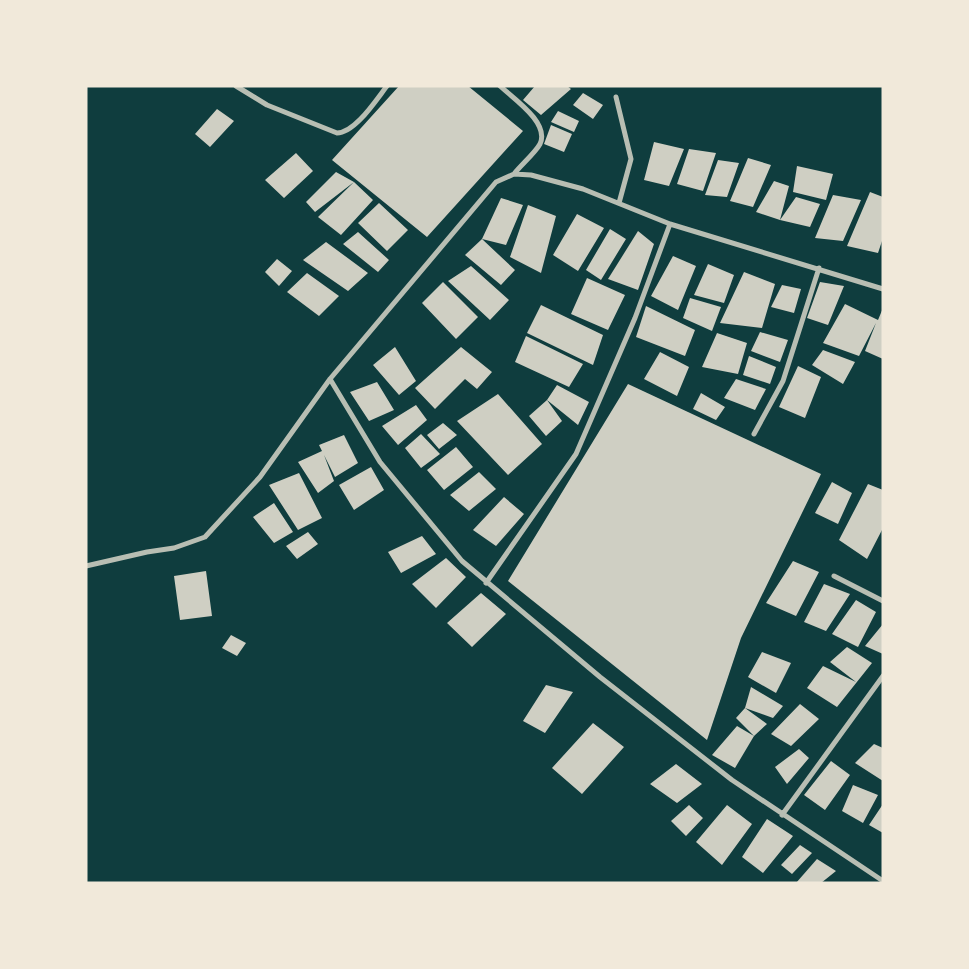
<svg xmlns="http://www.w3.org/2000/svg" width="969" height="969" font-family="Ubuntu,sans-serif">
	<rect width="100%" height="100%" fill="#0f3d3e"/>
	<path fill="#cfcfc3" d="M399 86H468L523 131 427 237 332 160Z
		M535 86H567L571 89 541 115 523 100Z
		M583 93 603 105 593 119 573 105Z
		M217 109 234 121 210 147 195 134Z
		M558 111 579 121 574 132 551 122Z
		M551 125 572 134 564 152 544 144Z
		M654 142 684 149 669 186 644 180Z
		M689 149 716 153 703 191 677 184Z
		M296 153 313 171 284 198 265 180Z
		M748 158 771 165 753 207 730 201Z
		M718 160 739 163 727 197 705 195Z
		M797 166 833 174 826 200 793 192Z
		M336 172 354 182 315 212 306 202Z
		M774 181 789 186 780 220 796 197 820 204 810 227 780 220 756 212Z
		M354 182 373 200 341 235 318 217Z
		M870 192 883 197V238L878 253 847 246Z
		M833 195 861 200 843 241 815 238Z
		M501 198 523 205 506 245 482 239 515 270 501 285 465 255 482 239Z
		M379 203 408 230 387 251 358 223Z
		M528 205 556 216 541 273 510 257Z
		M577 214 604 228 578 271 553 255Z
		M610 229 626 239 601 280 586 270Z
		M638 231 654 244 638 290 608 279Z
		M358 232 389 260 378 272 343 244Z
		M326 242 368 273 348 291 303 260Z
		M673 256 696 266 678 310 651 296Z
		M277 259 292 271 279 286 265 272Z
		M708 264 734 275 724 303 694 295Z
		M471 266 509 300 490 320 448 281Z
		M744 272 775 284 762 328 720 323Z
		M307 273 339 296 319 316 287 292Z
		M587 278 625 295 608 330 571 314Z
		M443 282 478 317 456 339 422 303Z
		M820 282 844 286 828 325 807 318Z
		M782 285 801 289 794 313 771 307Z
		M690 298 721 307 712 331 683 318Z
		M845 304 878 320 883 308V359L865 351 876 323 859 356 823 343Z
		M541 305 603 335 593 365 527 333Z
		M646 306 695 330 685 356 636 337Z
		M760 332 788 340 780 362 751 351Z
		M717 333 747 343 738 374 702 367Z
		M526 336 583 364 569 387 515 362Z
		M395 347 416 381 399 395 373 365Z
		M461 347 492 372 477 389 465 379 435 409 415 388Z
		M823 350 855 362 843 384 812 365Z
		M660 352 689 367 677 396 644 379Z
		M749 356 776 367 770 384 743 375Z
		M798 366 821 377 805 418 779 407Z
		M736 379 766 389 755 410 724 398Z
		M377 382 394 410 369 421 350 392Z
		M628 384 821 474 741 638 707 740 508 581Z
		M557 385 589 402 578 425 547 400Z
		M701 393 725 407 716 420 693 409Z
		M498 394 542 444 508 475 457 421Z
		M547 400 562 421 546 436 529 416Z
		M416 405 427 420 398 445 382 426Z
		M443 423 457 435 439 449 427 435Z
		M421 434 440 454 421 468 405 448Z
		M344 435 358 463 335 477 324 455 334 481 318 493 298 462 322 451 319 445Z
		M456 447 473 467 444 490 427 470Z
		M371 467 384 490 354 510 339 485Z
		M479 472 496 489 469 511 450 495Z
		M299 473 322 518 298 530 269 485Z
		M832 482 852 493 838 524 815 513Z
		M868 484 883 490V528L867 559 839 540Z
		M504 497 524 514 496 546 473 530Z
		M274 503 293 532 274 543 253 517Z
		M308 532 318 544 297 559 286 546Z
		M422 536 436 554 401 573 388 552Z
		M446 558 466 577 436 608 412 584Z
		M793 561 819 572 796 616 766 603Z
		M206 571 212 616 180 620 174 576Z
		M824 584 850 594 826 631 804 622Z
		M481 593 506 614 472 647 447 623Z
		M856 600 876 612 858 647 832 634Z
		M883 624V654L865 646Z
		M231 635 246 643 237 656 222 648Z
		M847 647 872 663 837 707 807 688 823 666 856 682 830 662Z
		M762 652 791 663 776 693 748 677Z
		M546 685 573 692 545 733 523 721Z
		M751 687 783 706 773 718 745 708Z
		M800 704 819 719 791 746 771 734Z
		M745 708 767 724 754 736 736 718Z
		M593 723 624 747 582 794 552 768Z
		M737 726 754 736 735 768 712 755Z
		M874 744 883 748V781L855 763Z
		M799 749 809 758 787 784 775 767Z
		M831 761 850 775 825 810 804 795Z
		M676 764 702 784 677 803 650 784Z
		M853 785 878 795 863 823 842 811Z
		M883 804V833L869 825Z
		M689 805 703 818 686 836 671 821Z
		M727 805 752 824 722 865 696 842Z
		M767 819 793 836 763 873 742 857Z
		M800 845 812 853 792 874 781 865Z
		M817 859 836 871 821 883H796Z"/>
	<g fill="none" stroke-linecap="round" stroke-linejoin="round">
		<path stroke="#b8beb3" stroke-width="5" d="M236 86 267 105 337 133C355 133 376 100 387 86
			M500 86C514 99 550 123 540 144 535 153 521 165 514 174
			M616 97 631 159 619 203
			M330 379 380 462 462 561 600 677 732 780 883 881
			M754 434 783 381 819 268
			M86 566 147 552 174 548 205 537 260 477 330 379 496 182 514 174 531 175 583 189 670 224 883 289
			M834 576 883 601
			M486 583 576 454 635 318 670 224
			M782 815 883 676"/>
	</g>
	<rect width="969" height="969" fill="none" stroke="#f1e9da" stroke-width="175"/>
</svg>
